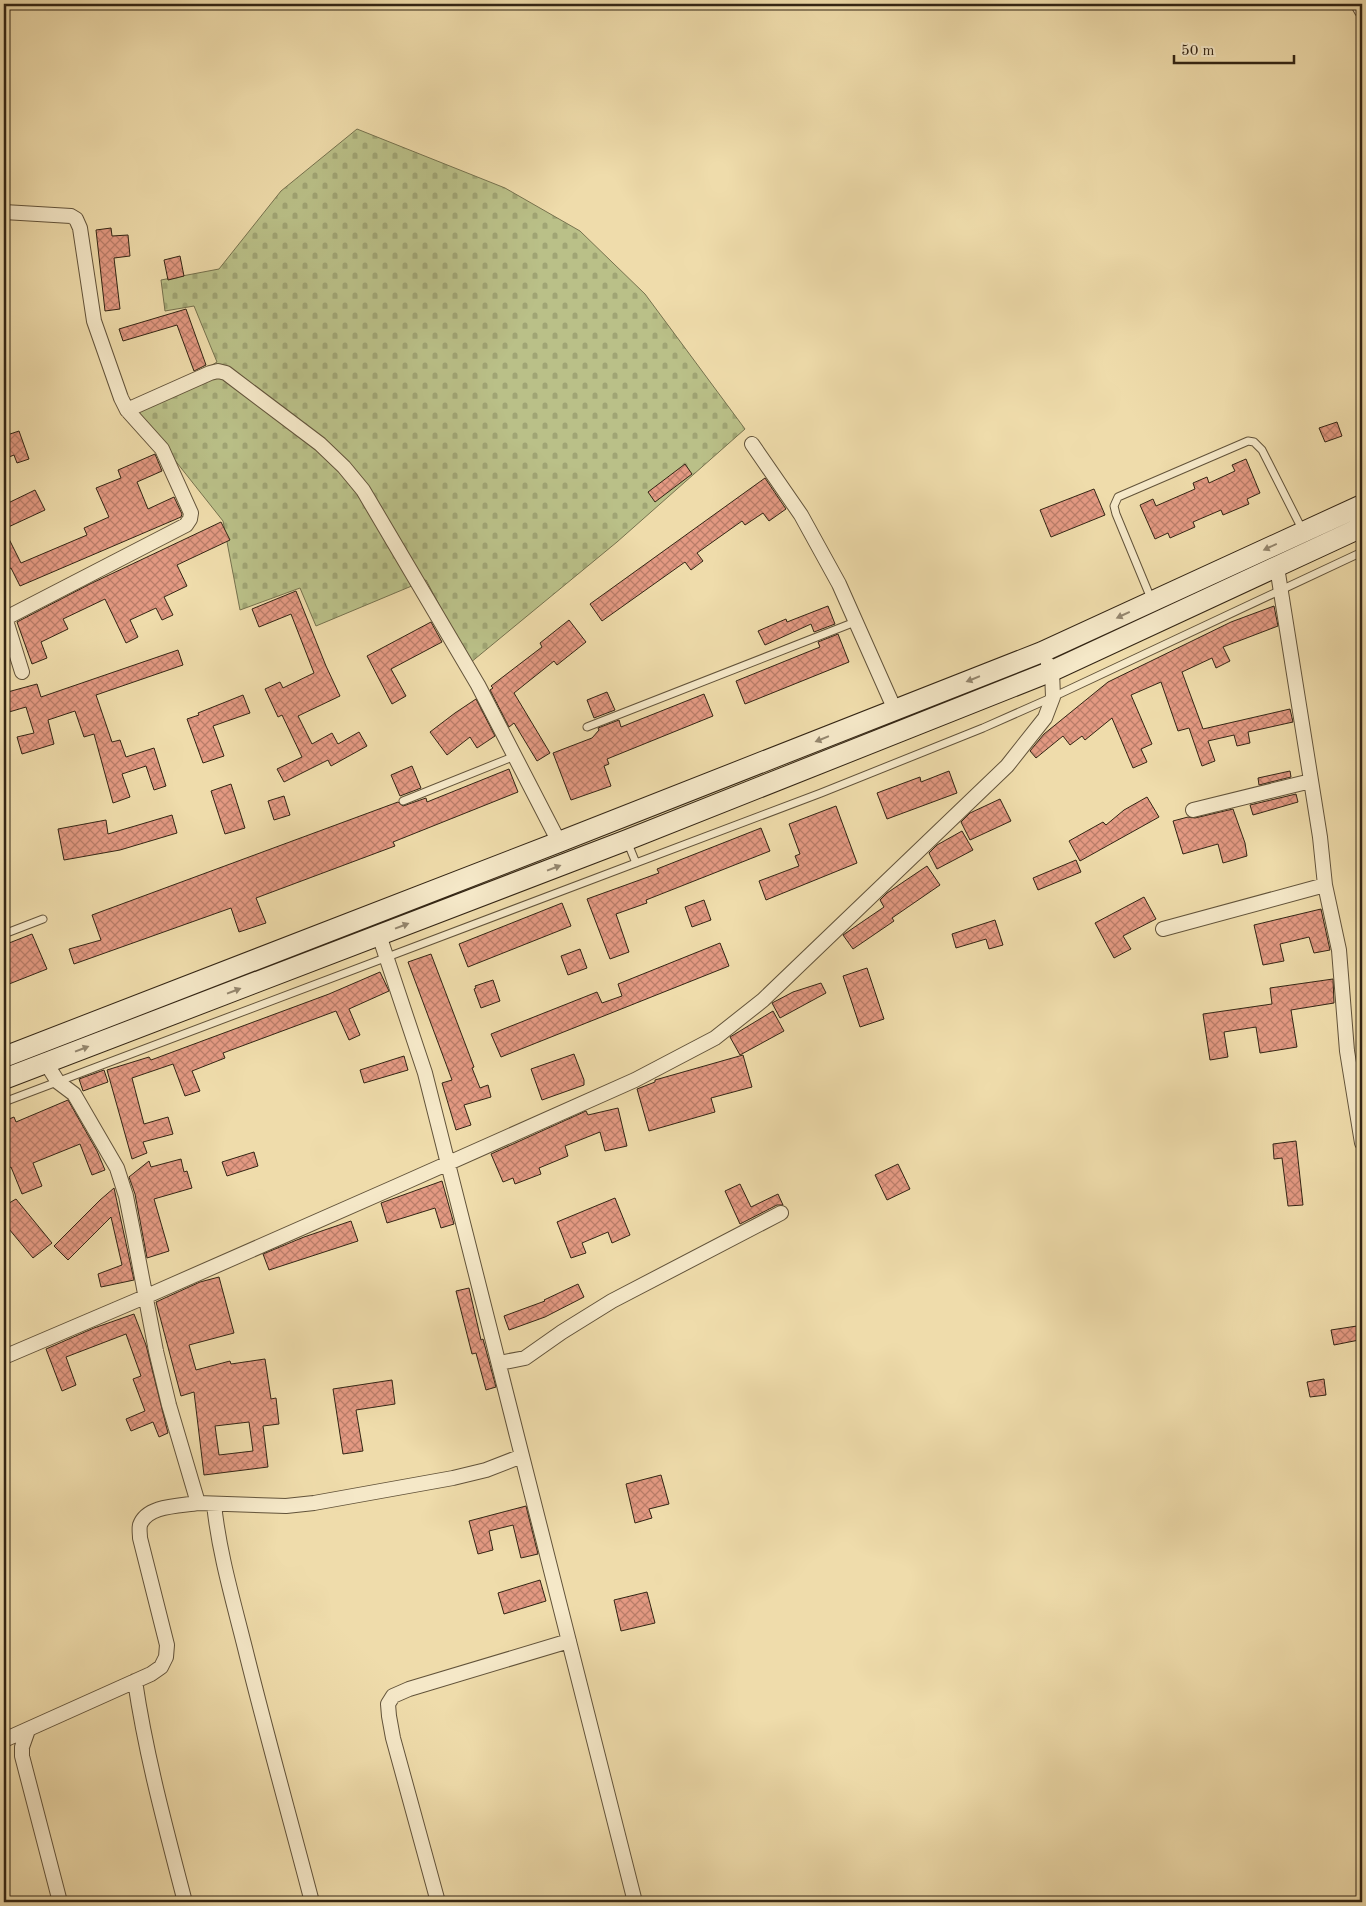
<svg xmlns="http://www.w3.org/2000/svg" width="1366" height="1906" font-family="'Old Standard TT',serif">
	<defs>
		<pattern id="cemetery-stones" width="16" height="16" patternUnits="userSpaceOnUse" patternTransform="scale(1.25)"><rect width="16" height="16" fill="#bac088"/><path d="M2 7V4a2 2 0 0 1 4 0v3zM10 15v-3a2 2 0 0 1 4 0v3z" fill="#a0a574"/></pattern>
		<pattern id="building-cross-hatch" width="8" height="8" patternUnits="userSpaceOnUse" patternTransform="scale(1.25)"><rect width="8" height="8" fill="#e39982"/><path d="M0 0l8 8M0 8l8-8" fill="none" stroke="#b97d69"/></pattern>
	</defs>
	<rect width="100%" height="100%" fill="#efdcab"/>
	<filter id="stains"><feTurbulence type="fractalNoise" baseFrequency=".004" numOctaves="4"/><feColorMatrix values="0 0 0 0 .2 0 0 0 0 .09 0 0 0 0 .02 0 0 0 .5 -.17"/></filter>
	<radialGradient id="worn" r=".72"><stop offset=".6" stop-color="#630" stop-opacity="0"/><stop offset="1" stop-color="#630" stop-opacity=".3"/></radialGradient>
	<path fill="url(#cemetery-stones)" stroke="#76724e" d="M357 129 505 188 580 231 645 294 745 429 617 542 470 663 426 580 316 626 300 588 240 610 223 521 136 411 217 362 194 306 165 311 161 280 219 269 281 191Z"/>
	<path fill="url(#building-cross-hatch)" stroke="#332514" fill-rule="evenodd" d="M111 228 112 236 128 235 130 256 114 258 120 309 105 311 96 230Z
		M180 256 184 276 168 280 164 260Z
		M186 309 206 365 194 371 177 325 123 341 119 329Z
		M1337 422 1342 436 1325 442 1319 428Z
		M19 431 29 459 17 463 14 455 4 459V436Z
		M155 454 162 471 137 482 148 509 174 497 182 514 181 517 20 586 11 568 4 571V505L35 490 45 510 4 529 21 563 87 535 84 528 109 517 96 488 121 478 118 470Z
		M1246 459 1260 493 1247 499 1249 504 1223 515 1221 510 1193 522 1195 527 1170 538 1168 533 1155 539 1140 505 1153 499 1156 506 1195 489 1193 483 1207 477 1209 483 1235 471 1232 465Z
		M685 464 692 474 655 502 648 492Z
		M765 478 786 509 769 521 763 513 745 525 742 521 697 553 703 561 691 570 685 562 602 621 590 604Z
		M1094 489 1105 515 1051 537 1040 510Z
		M221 522 230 540 177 565 187 586 164 597 173 615 162 620 156 608 130 620 138 637 126 643 105 599 63 619 68 629 41 642 47 658 32 664 17 622 90 584Z
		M296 591 326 666 340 696 298 716 312 744 332 733 338 744 359 732 367 746 331 766 328 760 284 782 277 769 302 757 282 715 278 717 265 689 280 682 283 688 314 673 291 614 259 627 252 609Z
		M828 606 835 624 814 632 811 624 765 645 758 631 786 619 787 622Z
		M1274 606 1278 626 1223 647 1230 661 1216 668 1212 658 1182 672 1203 729 1290 709 1293 722 1248 732 1250 743 1237 746 1234 735 1208 741 1215 761 1202 766 1189 728 1178 731 1161 682 1131 695 1152 744 1141 749 1147 762 1133 768 1112 718 1085 740 1082 736 1070 745 1063 736 1036 758 1030 751 1044 734 1108 682 1231 622Z
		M569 620 586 642 557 665 554 661 514 693 550 753 537 761 514 723 509 727 490 690 493 688 491 686 542 647 540 643Z
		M431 622 442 642 391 669 406 696 392 704 367 656Z
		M838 634 849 662 745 704 736 681 820 647 818 642Z
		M178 650 183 665 96 695 112 742 120 740 126 757 154 748 166 786 154 790 146 766 122 774 130 797 113 803 94 734 84 737 75 711 48 720 54 744 22 754 17 737 34 733 26 707 9 712 4 693 37 684 41 697Z
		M607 692 615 710 594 718 587 700Z
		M704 694 713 716 607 759 609 764 604 766 611 786 571 800 553 753 592 738 599 730 598 728 619 720 621 727Z
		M243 695 250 713 213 726 224 756 203 763 187 719 199 715 198 713Z
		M476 699 495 736 477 748 470 737 447 755 430 732 455 713Z
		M412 766 421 788 400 796 391 775Z
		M509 769 518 792 393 842 395 846 256 898 266 923 239 932 231 908 74 964 69 949 101 940 92 915 398 802 403 806 426 798 427 802Z
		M949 771 957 793 887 819 877 793 920 777 921 782Z
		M1290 771 1291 777 1259 785 1258 778Z
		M231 784 245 828 225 834 211 791Z
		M1296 794 1298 802 1253 815 1250 805Z
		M284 796 290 815 274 820 268 801Z
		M1147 797 1159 817 1080 861 1069 841 1103 822 1106 825 1124 810Z
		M1000 799 1011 821 970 840 961 822 970 813Z
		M836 806 857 863 766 900 759 881 799 866 795 856 800 854 789 824Z
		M1233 809 1245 843 1247 856 1223 863 1218 844 1183 854 1173 821 1188 817 1195 818Z
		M172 815 177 833 120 850 64 860 58 829 106 820 108 834Z
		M761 828 770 851 646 900 647 903 616 914 629 952 610 959 587 899 659 873 657 869Z
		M962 831 973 850 937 869 929 853 937 845Z
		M1076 860 1081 872 1038 890 1033 878Z
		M927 866 940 885 892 918 894 921 853 949 843 935 884 907 880 900 887 893Z
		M1144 897 1156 919 1123 936 1131 949 1114 958 1095 923Z
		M704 900 711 920 692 927 685 907Z
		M562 903 571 926 468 967 459 944Z
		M1321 909 1330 950 1314 953 1309 937 1280 944 1284 961 1263 965 1254 925Z
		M995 920 1003 945 989 949 986 939 956 948 952 934Z
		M32 934 47 969 4 986V945Z
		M720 943 729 966 501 1057 491 1034 597 992 602 1003 622 996 618 984Z
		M580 949 587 968 568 975 561 956Z
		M431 954 474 1067 472 1068 480 1088 488 1085 491 1097 464 1105 471 1125 456 1130 442 1083 452 1080 408 962Z
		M867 968 884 1019 860 1027 843 976Z
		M380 972 389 991 349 1009 360 1035 349 1040 336 1011 223 1053 225 1058 192 1071 200 1091 185 1096 173 1064 132 1078 144 1124 168 1117 173 1134 143 1142 147 1153 132 1159 107 1070 149 1057 151 1060 329 994Z
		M1333 979 1334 1003 1291 1010 1297 1047 1260 1053 1256 1027 1224 1032 1228 1057 1210 1060 1203 1014 1272 1004 1270 988Z
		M493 980 500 1001 481 1008 474 989 476 988 475 986Z
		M821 983 826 993 780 1018 772 1003 793 992Z
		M773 1011 784 1031 740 1055 730 1037Z
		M574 1054 584 1080V1085L542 1100 531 1069Z
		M743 1055 752 1087 711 1098 715 1112 649 1131 637 1089 655 1082V1080Z
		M404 1056 408 1070 364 1083 360 1070Z
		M104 1070 108 1082 83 1091 79 1079Z
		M68 1100 97 1151 105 1170 92 1175 80 1144 33 1163 42 1186 22 1194 11 1167 4 1170V1121L14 1117 16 1122Z
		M618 1108 627 1146 605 1151 600 1132 565 1146 568 1156 539 1168 541 1174 515 1184 513 1178 503 1182 491 1154 586 1111 588 1115Z
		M1296 1141 1303 1205 1288 1206 1282 1158 1274 1159 1273 1144Z
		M254 1152 258 1166 227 1176 222 1162Z
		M181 1159 184 1172 187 1171 192 1188 154 1199 169 1251 147 1258 135 1194 129 1177 149 1161 151 1167Z
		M898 1164 910 1189 887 1200 875 1175Z
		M442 1181 454 1224 441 1228 435 1208 387 1223 381 1203Z
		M740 1184 751 1207 778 1194 783 1205H777L740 1224 725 1191Z
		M114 1188 134 1280 101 1287 98 1274 122 1265 111 1217 68 1260 54 1246 100 1200Z
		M615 1198 630 1235 612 1243 608 1232 582 1243 586 1253 571 1258 557 1222Z
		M16 1199 52 1243 33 1258 9 1229 4 1232V1206Z
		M351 1221 358 1241 269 1270 263 1254 304 1237Z
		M219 1277 234 1333 189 1345 196 1370 230 1361 231 1364 265 1359 271 1399 276 1398 279 1424 263 1426 268 1467 204 1475 194 1392 181 1396 156 1302 200 1282ZM249 1422 253 1451 219 1455 215 1426Z
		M578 1284 584 1297 545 1317 509 1330 504 1316 545 1301 544 1300Z
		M469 1288 481 1340 483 1339 496 1387 486 1390 476 1353 472 1354 456 1291Z
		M134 1314 146 1345 168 1433 159 1437 153 1422 131 1431 126 1419 145 1411 133 1379 141 1376 126 1334 66 1357 76 1385 62 1391 46 1349 94 1328Z
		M1357 1326 1359 1340 1334 1345 1331 1330Z
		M1324 1379 1326 1395 1310 1397 1307 1382Z
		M392 1380 395 1404 356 1410 363 1451 343 1454 333 1389Z
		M661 1475 669 1504 649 1509 652 1518 635 1523 626 1484Z
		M526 1506 538 1554 521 1558 513 1525 489 1531 493 1550 478 1554 469 1521Z
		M540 1580 546 1601 504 1614 498 1593Z
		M647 1592 655 1623 621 1631 614 1600Z"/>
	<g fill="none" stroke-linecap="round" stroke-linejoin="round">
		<g stroke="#62533a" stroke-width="9">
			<path id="lane" d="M1152 601 1116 514 1114 506 1118 497 1248 441 1254 442 1262 450 1303 531
				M587 727 855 622
				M403 801 515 756
				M627 841 636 863
				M4 934 43 919
				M4 1102 821 793 983 728 1053 697 1362 552"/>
		</g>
		<g stroke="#62533a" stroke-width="16">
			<path id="street" d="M1358 4 1362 11
				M4 212 71 216 76 219 80 228 94 321 121 398 127 410 162 449 191 513 190 519 186 525 4 619
				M127 410 210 373 218 371 226 373 320 444 344 467 363 490 478 685 559 842
				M752 444 801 515 839 584 895 710
				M1277 567 1320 837 1325 885 1339 950 1347 1051 1362 1143
				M4 614 22 672
				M1193 810 1311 781
				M1163 929 1325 885
				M379 935 425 1073 635 1902
				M46 1063 58 1082 74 1094 117 1168 126 1196 134 1236 156 1351 169 1405 198 1503 286 1506 314 1503 453 1478 486 1470 522 1456
				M4 1357 147 1296 397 1186 635 1080 715 1038 763 1000 1007 766 1045 718 1053 697 1052 671 1048 664
				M499 1363 525 1358 562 1332 612 1301 781 1213
				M214 1504C219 1553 233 1600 245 1648 266 1733 290 1818 312 1902
				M135 1681C146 1756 166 1829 185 1902
				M28 1730 22 1747V1756L60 1902
				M4 1740 151 1674 161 1667 166 1657 167 1645 140 1538C140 1534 139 1529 140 1525 147 1505 180 1506 198 1503
				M438 1902 393 1738 389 1716 388 1704 393 1696 409 1689 569 1641"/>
		</g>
		<g stroke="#332514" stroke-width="22">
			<path id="secondary" d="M4 1057 559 842 1042 652 1362 505
				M4 1079 627 840 1052 671 1362 527"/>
		</g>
		<use href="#lane" stroke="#f5e8c8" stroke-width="7"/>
		<use href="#street" stroke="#f5e8c8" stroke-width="14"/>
		<use href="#secondary" stroke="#f5e8c8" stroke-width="20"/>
	</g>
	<defs><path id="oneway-solid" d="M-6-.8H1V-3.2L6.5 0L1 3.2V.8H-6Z" transform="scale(1.25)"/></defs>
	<g fill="#94866e">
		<use href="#oneway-solid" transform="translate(1270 547) rotate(155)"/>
		<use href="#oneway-solid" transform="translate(1123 615) rotate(155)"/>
		<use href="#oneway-solid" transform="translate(973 679) rotate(158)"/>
		<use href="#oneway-solid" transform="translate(822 739) rotate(158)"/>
		<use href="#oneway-solid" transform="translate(554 868) rotate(-21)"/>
		<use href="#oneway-solid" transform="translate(402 926) rotate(-21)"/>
		<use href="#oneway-solid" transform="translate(234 991) rotate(-21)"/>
		<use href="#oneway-solid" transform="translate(82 1049) rotate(-21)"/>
	</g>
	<rect width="1366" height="1906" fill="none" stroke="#efdcab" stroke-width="20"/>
	<rect x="5" y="5" width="1356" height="1896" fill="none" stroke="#332514" stroke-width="2.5"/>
	<rect x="10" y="10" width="1346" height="1886" fill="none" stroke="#332514"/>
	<path d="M1174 55v8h120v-8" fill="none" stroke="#332514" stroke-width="2.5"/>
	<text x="1181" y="55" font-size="15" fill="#332514" stroke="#f5e8c8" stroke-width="4" paint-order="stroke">50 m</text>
	<rect width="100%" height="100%" filter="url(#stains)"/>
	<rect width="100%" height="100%" fill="url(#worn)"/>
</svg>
